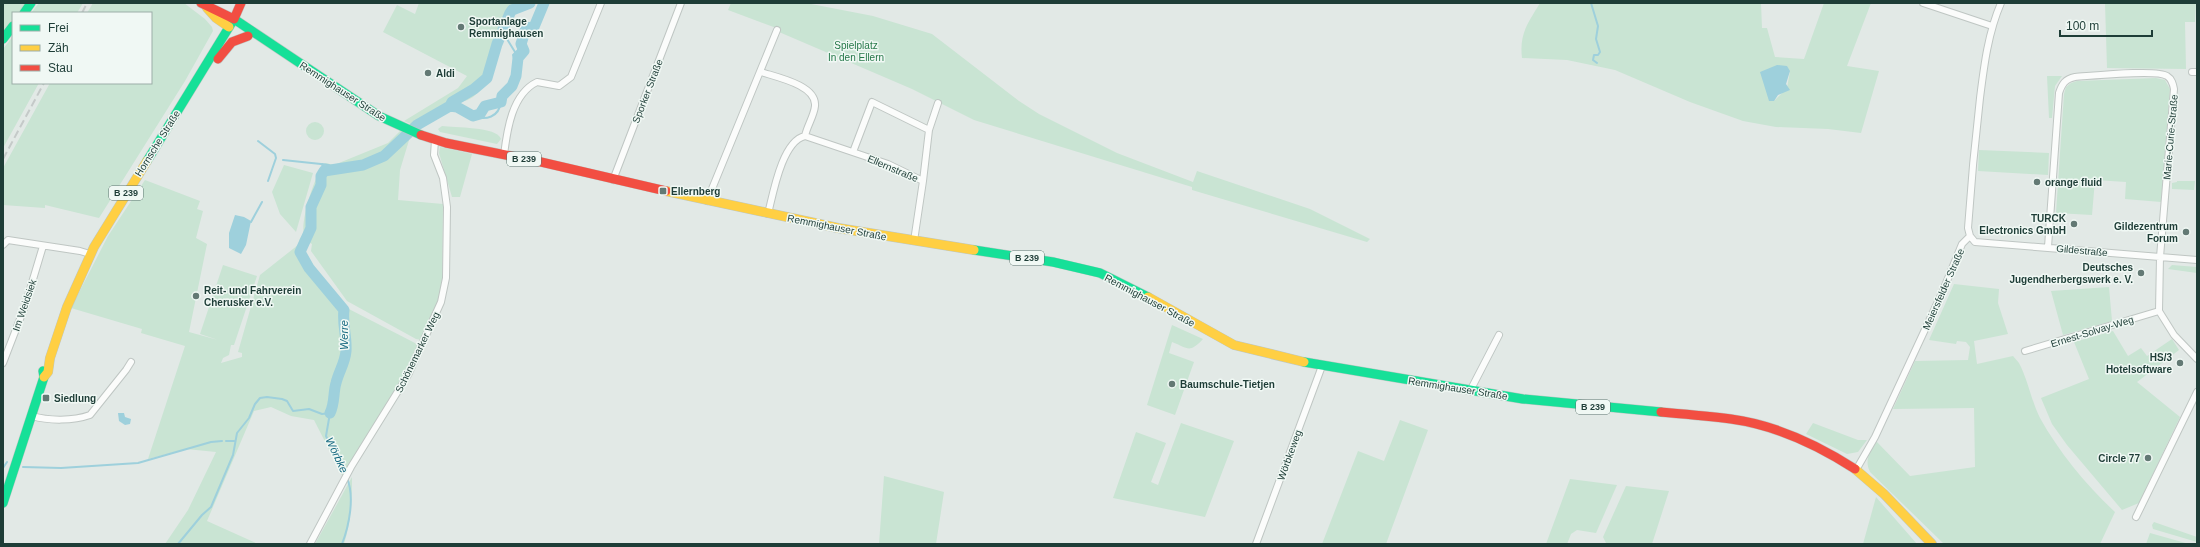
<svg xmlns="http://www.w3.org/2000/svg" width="2200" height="547" font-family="Arial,sans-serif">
	<rect width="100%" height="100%" fill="#e2e9e6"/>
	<path fill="#c9e4d3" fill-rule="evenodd" d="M3 3H27L18 13H13V19L3 32Z
		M39 3H83L77 13H31Z
		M93 3H184L205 19 212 27 213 31 185 81 99 218 45 205V208L3 205V168L50 83H151V13H87Z
		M419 3H537L513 14 481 89C471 101 464 103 449 101L415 126 404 121 458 88 467 76 383 32 397 5 415 14Z
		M731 3H806L873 16 932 34 1019 101 1039 114 1117 153 1193 182 1197 171 1310 209 1370 239 1367 242 1192 190V187L974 120 912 89 779 32V29L728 10Z
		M1540 3H1761L1762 28H1767L1775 57 1804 59 1824 3H1871L1847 66 1879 71 1861 133 1828 129 1776 127 1743 121 1690 102 1615 70 1567 60 1522 58C1519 34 1528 23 1540 3ZM1790 71 1787 88 1774 101Z
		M2105 3H2196L2195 22H2185L2186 69 2107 68Z
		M13 36V83H39L3 148V49Z
		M2047 76H2062L2055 86 2052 118H2049Z
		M2156 78 2165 80 2170 89 2161 202 2125 199 2126 182 2095 180 2092 215 2056 213 2064 94 2066 87 2071 83 2077 81Z
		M306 131a9 9 0 1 1 18 0a9 9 0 1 1-18 0Z
		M442 126C454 128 497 126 501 139L497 144 440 132 438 129Z
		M400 131 410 137 400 170 398 200 443 204 442 284 435 312 422 340 416 339 347 301 311 251 312 244 308 242 303 254 343 306 415 343 418 347 402 381 343 477 314 420 291 416 271 407 254 411 207 521 258 544H165L188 510 216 452 186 449 148 459 185 346 141 333 142 329 71 308 108 236 145 180 200 201 197 209 203 211 196 238 207 244 189 332 218 340 200 334 223 265 257 276 234 345H231L229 355 223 358 221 363 242 357V353L238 352 260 275 298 245 300 238 304 235C300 221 315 174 325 163L334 165 388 143Z
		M440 147 472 154 460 197H452L439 153Z
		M1979 150 2049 153 2048 175 1978 171Z
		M284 165 313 173 296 232 280 214 272 192Z
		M2177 181H2195L2194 190 2172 189V183L2177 182Z
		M2172 265 2197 267V273L2168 269Z
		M1954 284 1999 289 1998 303 2008 334 1974 341 1977 364 2013 356 2019 363C2028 380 2031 400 2040 418 2059 452 2086 485 2115 512L2100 544H1944L1870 472C1864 460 1870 452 1876 441L1910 476 1975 467 1974 408 1893 409 1915 361 1968 360 1970 347 1966 342 1957 341 1956 344 1929 340Z
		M2109 287 2112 321 2063 335 2051 291Z
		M1172 325 1203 339C1189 354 1188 348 1172 342L1169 353 1194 362 1175 415 1147 405Z
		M2113 331 2128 356 2141 348 2147 356 2172 339 2179 350 2137 382 2180 417 2139 503 2122 510 2067 445 2052 424 2041 398 2089 379 2074 342Z
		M1400 420 1428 430 1386 544H1322L1358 451 1384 461Z
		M1181 423 1234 441 1205 517 1113 498 1136 432 1166 443 1151 482 1158 485Z
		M1813 423 1858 440H1867L1858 452 1847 454 1806 434Z
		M884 476 944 492 936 544H879Z
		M352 477C352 500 351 522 344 544H315Z
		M1570 479 1617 485 1596 533 1577 530 1571 534 1567 544H1546Z
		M1626 486 1669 491 1652 544H1610L1606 543 1603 537Z
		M1876 497 1917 544H1863Z
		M2154 522 2197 537V542L2153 529 2152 525Z
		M2150 533 2189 544H2146Z"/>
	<path fill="#9ed0dc" d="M1777 65 1787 66 1790 71 1786 84 1790 90 1778 95 1774 101H1769L1760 72Z
		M235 215 244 217 251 221 246 245 241 254 229 248V233Z
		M118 413H124L125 417 131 419 130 424 125 425 119 421Z"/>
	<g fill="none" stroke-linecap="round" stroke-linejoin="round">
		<path stroke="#9ed0dc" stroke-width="2" d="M1591 3 1598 26 1596 39 1600 52 1598 55H1594L1593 60 1597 63
			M502 31 515 52
			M516 66 513 55 521 47
			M473 116C486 121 499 117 501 102
			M258 141 275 154 276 158 268 181
			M283 160 321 164 328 170
			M322 164 329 165 332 169
			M251 222 262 202
			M226 441H234
			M23 467 61 468 138 463 211 442 222 441
			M3 468 7 462
			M178 544 202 515 211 507 233 455 237 433 249 418 255 404 260 398 267 397 282 399 287 401 293 411 309 409 322 414 330 413 326 436 331 447 338 452 346 473
			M342 544C349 526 355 497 347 478"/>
		<path stroke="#9ed0dc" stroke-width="11" d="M450 106 452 102 474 89 487 78 497 44 510 13 512 10 530 3
			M330 413C335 403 333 393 336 383 339 371 345 363 346 351 347 336 342 324 344 310L309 268 300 252 311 228V207L321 185V176L324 171 363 165 384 156 417 125 450 106 457 107 473 116 480 114 485 106 501 102 502 96 512 86 516 76 518 58 524 51 521 44 526 28 534 27 544 3"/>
		<g stroke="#bfc6c3" stroke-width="8">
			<path id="street" d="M1923 3 1992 26
				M761 72C776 77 817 85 815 106 814 116 807 126 805 136
				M2192 72H2197
				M929 130 938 103
				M853 152 872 102 929 130 923 181
				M504 155C507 130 512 94 537 82L559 86 571 77 601 3
				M613 180 681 3
				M707 201 777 30
				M768 214C773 194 782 141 805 136L888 164 923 181 914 241
				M1970 236 1968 228C1971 184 1975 141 1980 98 1984 66 1988 33 2001 3
				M1970 236 1975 242 2197 260
				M3 245 8 240 80 251 90 254
				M2048 247 2059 93C2062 84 2065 79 2075 77 2091 76 2157 69 2167 76 2172 79 2173 84 2174 89L2160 257 2159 311 2174 335 2197 359
				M2025 351 2159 311
				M3 363 25 306 43 246
				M1470 391 1499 335
				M32 416C49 421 73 421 90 415L126 370 131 362
				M1856 470 1875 437 1942 293 1962 244 1970 236
				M2136 517 2197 392
				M310 544 351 467 408 375 441 302 446 278 447 207 443 178 434 155 435 140
				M1256 544 1322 366"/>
		</g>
		<g stroke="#bdc7c3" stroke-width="10">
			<path id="fast" d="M24 13 31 3
				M3 39 13 26
				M147 161 234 19 379 116 421 135
				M974 250 1053 262 1100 273 1148 297
				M1304 362 1523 399 1661 412
				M3 503 44 377 43 371"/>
		</g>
		<g stroke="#bdc7c3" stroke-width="10">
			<path id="slow" d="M207 8 216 18 229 27
				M666 191 838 228 974 250
				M1148 297 1234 345 1304 362
				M44 377 48 372 50 358 67 307 94 247 147 161
				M1855 469 1884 494 1932 544"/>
		</g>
		<g stroke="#bdc7c3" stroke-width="10">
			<path id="jam" d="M201 3 234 19 241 3
				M218 59 232 42 248 36
				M421 135 446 143 541 162 666 191
				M1661 412C1684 414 1708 416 1731 419 1775 425 1818 445 1855 469"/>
		</g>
		<use href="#street" stroke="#fbfcfb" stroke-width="6"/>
		<use href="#fast" stroke="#16e098" stroke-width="9"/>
		<use href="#slow" stroke="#ffcf43" stroke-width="9"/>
		<use href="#jam" stroke="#f24e42" stroke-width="9"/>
		<path stroke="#c5cac9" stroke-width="2" stroke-dasharray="8 4" stroke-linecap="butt" d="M82 13 87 3
			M3 159 44 83"/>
	</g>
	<g fill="#637974" stroke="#f0f8f4" stroke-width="1.5">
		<circle cx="461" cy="27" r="4"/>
		<circle cx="428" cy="73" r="4"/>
		<circle cx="2037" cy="182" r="4"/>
		<rect x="659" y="187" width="8" height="8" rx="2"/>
		<circle cx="2074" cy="224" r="4"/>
		<circle cx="2186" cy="232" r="4"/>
		<circle cx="2141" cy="273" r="4"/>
		<circle cx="196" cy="296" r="4"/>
		<circle cx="2180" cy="363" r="4"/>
		<circle cx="1172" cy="384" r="4"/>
		<rect x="42" y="394" width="8" height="8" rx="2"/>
		<circle cx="2148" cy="458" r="4"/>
	</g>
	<g text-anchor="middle" stroke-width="3" stroke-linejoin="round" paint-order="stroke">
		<g fill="#f0f8f4" stroke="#5d7570" stroke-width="1">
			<rect x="507" y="152" width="34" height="14" rx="3"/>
			<rect x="109" y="186" width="34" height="14" rx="3"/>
			<rect x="1010" y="251" width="34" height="14" rx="3"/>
			<rect x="1576" y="400" width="34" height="14" rx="3"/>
		</g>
		<g font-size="9" font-weight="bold" fill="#1e3d37">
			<text x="524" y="162">B 239</text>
			<text x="126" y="196">B 239</text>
			<text x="1027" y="261">B 239</text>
			<text x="1593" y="410">B 239</text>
		</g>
		<g font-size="10" font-weight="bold" fill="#1e3d37" stroke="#f0f8f4" text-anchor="start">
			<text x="469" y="25">Sportanlage<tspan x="469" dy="12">Remmighausen</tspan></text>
			<text x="436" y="77">Aldi</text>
			<text x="2045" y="186">orange fluid</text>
			<text x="671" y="195">Ellernberg</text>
			<text x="2066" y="222" text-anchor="end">TURCK<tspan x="2066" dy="12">Electronics GmbH</tspan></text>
			<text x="2178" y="230" text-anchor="end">Gildezentrum<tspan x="2178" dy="12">Forum</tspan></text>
			<text x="2133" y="271" text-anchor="end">Deutsches<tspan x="2133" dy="12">Jugendherbergswerk e. V.</tspan></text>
			<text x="204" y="294">Reit- und Fahrverein<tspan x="204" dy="12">Cherusker e.V.</tspan></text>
			<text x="2172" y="361" text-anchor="end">HS/3<tspan x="2172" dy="12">Hotelsoftware</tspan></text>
			<text x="1180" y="388">Baumschule-Tietjen</text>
			<text x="54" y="402">Siedlung</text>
			<text x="2140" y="462" text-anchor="end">Circle 77</text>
		</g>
		<g font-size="10" fill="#257849" stroke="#f0f8f4">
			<text x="856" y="49">Spielplatz<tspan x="856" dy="12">In den Ellern</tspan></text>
		</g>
		<g font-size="10" fill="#1e3d37" stroke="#f0f8f4">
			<text transform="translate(343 91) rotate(33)" y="4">Remmighauser Straße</text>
			<text transform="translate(647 91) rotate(-69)" y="4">Sporker Straße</text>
			<text transform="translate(2170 137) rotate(-85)" y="4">Marie-Curie-Straße</text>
			<text transform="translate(157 143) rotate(-58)" y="4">Hornsche Straße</text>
			<text transform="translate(893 168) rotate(23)" y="4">Ellernstraße</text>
			<text transform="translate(837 227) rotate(11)" y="4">Remmighauser Straße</text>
			<text transform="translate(2082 250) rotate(5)" y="4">Gildestraße</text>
			<text transform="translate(1943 289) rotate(-66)" y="4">Meiersfelder Straße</text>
			<text transform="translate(1150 300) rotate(28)" y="4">Remmighauser Straße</text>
			<text transform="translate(24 305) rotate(-71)" y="4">Im Weidsiek</text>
			<text transform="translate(2092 331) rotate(-17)" y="4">Ernest-Solvay-Weg</text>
			<text transform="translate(417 352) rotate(-64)" y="4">Schönemarker Weg</text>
			<text transform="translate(1458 388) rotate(9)" y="4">Remmighauser Straße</text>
			<text transform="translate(1289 455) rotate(-70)" y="4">Wörbkeweg</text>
		</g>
		<g font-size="11" font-style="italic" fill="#13677f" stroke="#f0f8f4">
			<text transform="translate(344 335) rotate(-90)" y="4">Werre</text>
			<text transform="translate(337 455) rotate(65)" y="4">Wörbke</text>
		</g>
	</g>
	<rect width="2200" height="547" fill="none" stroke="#1e3d37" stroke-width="8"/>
	<rect x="12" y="12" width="140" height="72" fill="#f0f8f4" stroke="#9cada8"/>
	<rect x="20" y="25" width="20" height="6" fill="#16e098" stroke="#9cada8"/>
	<text x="48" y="32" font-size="12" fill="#1e3d37">Frei</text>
	<rect x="20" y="45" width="20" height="6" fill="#ffcf43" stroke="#9cada8"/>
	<text x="48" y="52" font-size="12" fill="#1e3d37">Zäh</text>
	<rect x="20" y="65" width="20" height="6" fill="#f24e42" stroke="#9cada8"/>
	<text x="48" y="72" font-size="12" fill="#1e3d37">Stau</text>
	<path d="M2060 30v6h92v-6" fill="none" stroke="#1e3d37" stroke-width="2"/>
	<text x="2066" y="30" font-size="12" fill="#1e3d37" stroke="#f0f8f4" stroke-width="3" paint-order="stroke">100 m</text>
</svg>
